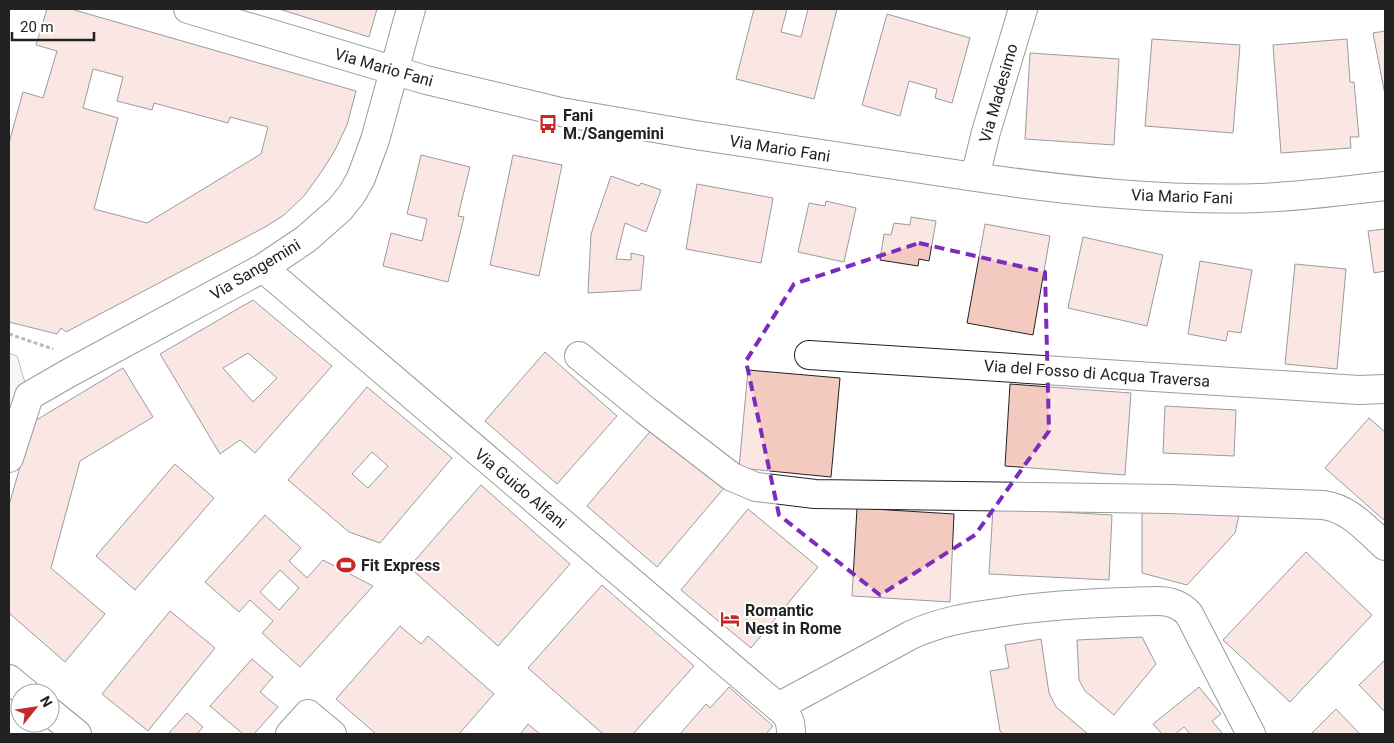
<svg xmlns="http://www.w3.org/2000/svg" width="1394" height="743" font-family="Roboto,sans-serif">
	<rect width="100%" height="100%" fill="#fff"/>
	<path fill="#ededed" stroke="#6f6f6f" d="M9 353 17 356 29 396 9 458Z"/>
	<path fill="#f3c9c0" stroke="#222" fill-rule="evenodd" d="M47 9H71L356 91 347 125 335 150 322 171 304 196 284 215 267 226 66 332 61 328 57 334 9 322V143L23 92 43 98 57 51 36 45ZM93 69 123 77 117 101 152 110 154 103 228 123 230 117 268 127 261 154 147 223 94 209 118 118 83 108Z
		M279 9H377L369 37Z
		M754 9H787L781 32 801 37 808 9H837L814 99 736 79Z
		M887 14 970 38 952 103 935 98 937 89 909 81 900 116 862 105Z
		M1385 31V95L1373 33Z
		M1152 39 1240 45 1233 133 1145 126Z
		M1347 39 1350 82H1354L1359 137H1350L1351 148 1281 153 1273 45Z
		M1030 53 1119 59 1114 145 1025 139Z
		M421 155 470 167 458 216 464 217 448 282 383 266 391 233 422 241 427 219 407 214Z
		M513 155 562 165 539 276 490 265Z
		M611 176 639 186 641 183 661 190 646 232 625 223 616 259 631 260V253L644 256 641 290 588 293 591 234Z
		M697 184 773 198 761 263 686 249Z
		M826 201 856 208 844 262 798 252 809 203 825 206Z
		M911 217 936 221 929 261 919 259 918 266 880 260 884 234 891 235 894 223 910 225Z
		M985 224 1050 236 1033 335 967 323Z
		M1385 229V271L1374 273 1368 231Z
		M1083 237 1163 255 1147 326 1068 308Z
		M1200 261 1252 270 1241 333 1228 331 1226 341 1188 334Z
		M1295 264 1346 269 1337 369 1285 364Z
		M253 300 332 366 255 453 240 440 220 454 160 354ZM248 353 277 378 253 402 223 368Z
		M545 352 617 416 557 484 485 421Z
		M123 368 153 417 80 461 51 568 105 614 65 662 9 613V505L33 422Z
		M748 370 840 378 831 477 739 468Z
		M1010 384 1131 393 1125 475 1005 466Z
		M367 387 452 458 380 543 349 532 288 480ZM372 452 388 466 368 488 352 474Z
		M1165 406 1236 410 1234 456 1163 453Z
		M1369 418 1385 432V521L1325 468Z
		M653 428 724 488 657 567 587 506Z
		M175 464 214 498 135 590 96 556Z
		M481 485 570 564 498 646 409 567Z
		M1142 507 1240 511 1235 533 1187 585 1142 573Z
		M857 508 954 514 950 602 852 596Z
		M993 508 1112 515 1109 580 989 574Z
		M748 509 818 567 751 648 681 590Z
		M265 515 301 548 289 561 307 578 323 560 373 586 300 667 262 633 273 621 250 600 239 612 205 582ZM280 570 299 588 279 610 260 592Z
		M1306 552 1372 615 1290 702 1223 640Z
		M602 585 694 666 633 734H603L528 668Z
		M170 611 215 648 148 731 102 694Z
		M400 626 421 644 428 636 494 694 459 734H376L336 699Z
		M1142 637 1156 664 1114 715 1085 691 1079 680 1077 640Z
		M1041 639 1049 693 1056 707 1088 734H1003L1000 731 990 671 1009 668 1005 645Z
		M252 659 273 677 260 692 278 707 254 734H243L210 706Z
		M1385 660V712L1359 685Z
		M729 687 773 726 766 734H680L706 704 710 708Z
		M1199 687 1221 714 1212 721 1223 734H1190L1184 727 1175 734H1162L1153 724Z
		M1336 709 1360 734H1311Z
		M187 713 203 727 197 734H168Z
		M528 724 540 734H520Z"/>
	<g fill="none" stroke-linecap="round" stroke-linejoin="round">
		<g stroke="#222" stroke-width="30">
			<path id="minor" d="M188 9 426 80 561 112 695 135 975 177C1070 191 1165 201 1260 198 1302 196 1344 191 1385 186
				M975 177 986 132 1023 9
				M263 268 778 707
				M809 355 1359 390 1385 389
				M579 356 645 410 732 477 756 487 815 494 1170 499 1323 505C1349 508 1367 530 1385 546
				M9 458 29 396 67 374 263 268 306 239 340 209 352 194 361 178 375 140 411 9
				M290 734 308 714 332 734
				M791 734C791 722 789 715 778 707L911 635C943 620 976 616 1010 611 1059 604 1109 602 1158 601 1170 601 1181 605 1189 614L1251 734"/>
		</g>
		<g stroke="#222" stroke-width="30">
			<path id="major" d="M9 679 26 693
				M50 712 77 734"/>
		</g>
		<path stroke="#646464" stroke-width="3" stroke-dasharray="4 2.5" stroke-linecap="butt" d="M9 334 53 349"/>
		<use href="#minor" stroke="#fff" stroke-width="28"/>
		<use href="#major" stroke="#fff" stroke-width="28"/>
	</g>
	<path d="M0 0H1394V743H0ZM919 243 1045 272 1049 431 975 535 880 595 779 515 746 361 794 284Z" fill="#fff" fill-opacity=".55" fill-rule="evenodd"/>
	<path fill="none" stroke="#7b2cbf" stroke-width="4" stroke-dasharray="10 6" stroke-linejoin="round" d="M919 243 1045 272 1049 431 975 535 880 595 779 515 746 361 794 284Z"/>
	<defs>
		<g id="bus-bare" transform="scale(1.5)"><path d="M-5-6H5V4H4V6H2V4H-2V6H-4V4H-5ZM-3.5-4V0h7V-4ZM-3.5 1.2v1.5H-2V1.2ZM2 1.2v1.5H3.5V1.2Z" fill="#c62828" stroke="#fff" stroke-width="2.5" paint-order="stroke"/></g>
		<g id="stadium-bare" transform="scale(1.5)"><path d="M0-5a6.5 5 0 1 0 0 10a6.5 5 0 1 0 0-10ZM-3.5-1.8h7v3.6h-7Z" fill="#c62828" stroke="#fff" stroke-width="2.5" paint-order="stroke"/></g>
		<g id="hotel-bare" transform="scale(1.5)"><path d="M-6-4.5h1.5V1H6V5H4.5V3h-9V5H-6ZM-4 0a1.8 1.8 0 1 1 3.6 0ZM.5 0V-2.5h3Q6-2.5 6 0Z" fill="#c62828" stroke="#fff" stroke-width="2.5" paint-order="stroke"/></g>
	</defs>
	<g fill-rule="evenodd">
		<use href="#bus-bare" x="548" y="124"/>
		<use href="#stadium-bare" x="346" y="565"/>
		<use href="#hotel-bare" x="730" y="619"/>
	</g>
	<g text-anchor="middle" stroke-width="4" stroke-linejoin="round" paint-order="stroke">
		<g font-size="16" fill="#222" stroke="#fff">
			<text transform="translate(384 67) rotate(16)" y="6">Via Mario Fani</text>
			<text transform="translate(998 93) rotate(-74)" y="6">Via Madesimo</text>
			<text transform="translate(780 148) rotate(9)" y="6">Via Mario Fani</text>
			<text transform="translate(1182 196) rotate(2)" y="6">Via Mario Fani</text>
			<text transform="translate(255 269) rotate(-31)" y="6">Via Sangemini</text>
			<text transform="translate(1097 373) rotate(4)" y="6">Via del Fosso di Acqua Traversa</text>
			<text transform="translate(521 488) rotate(40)" y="6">Via Guido Alfani</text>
		</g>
		<g font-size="16" font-weight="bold" fill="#222" stroke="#fff" text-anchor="start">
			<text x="563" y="121">Fani<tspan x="563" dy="18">M./Sangemini</tspan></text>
			<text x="361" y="571">Fit Express</text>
			<text x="745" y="616">Romantic<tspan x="745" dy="18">Nest in Rome</tspan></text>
		</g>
	</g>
	<rect width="1394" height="743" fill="none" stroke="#222222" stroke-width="20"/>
	<g transform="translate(35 708) rotate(60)"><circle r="24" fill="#ffffff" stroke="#a7a7a7"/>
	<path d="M0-4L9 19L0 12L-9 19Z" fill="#c62828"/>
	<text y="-8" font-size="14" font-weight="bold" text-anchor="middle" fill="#222222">N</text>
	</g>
	<path d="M12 32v8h82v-8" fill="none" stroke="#222222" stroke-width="2.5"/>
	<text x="20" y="32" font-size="15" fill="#222222" stroke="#ffffff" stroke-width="4" paint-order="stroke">20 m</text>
</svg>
